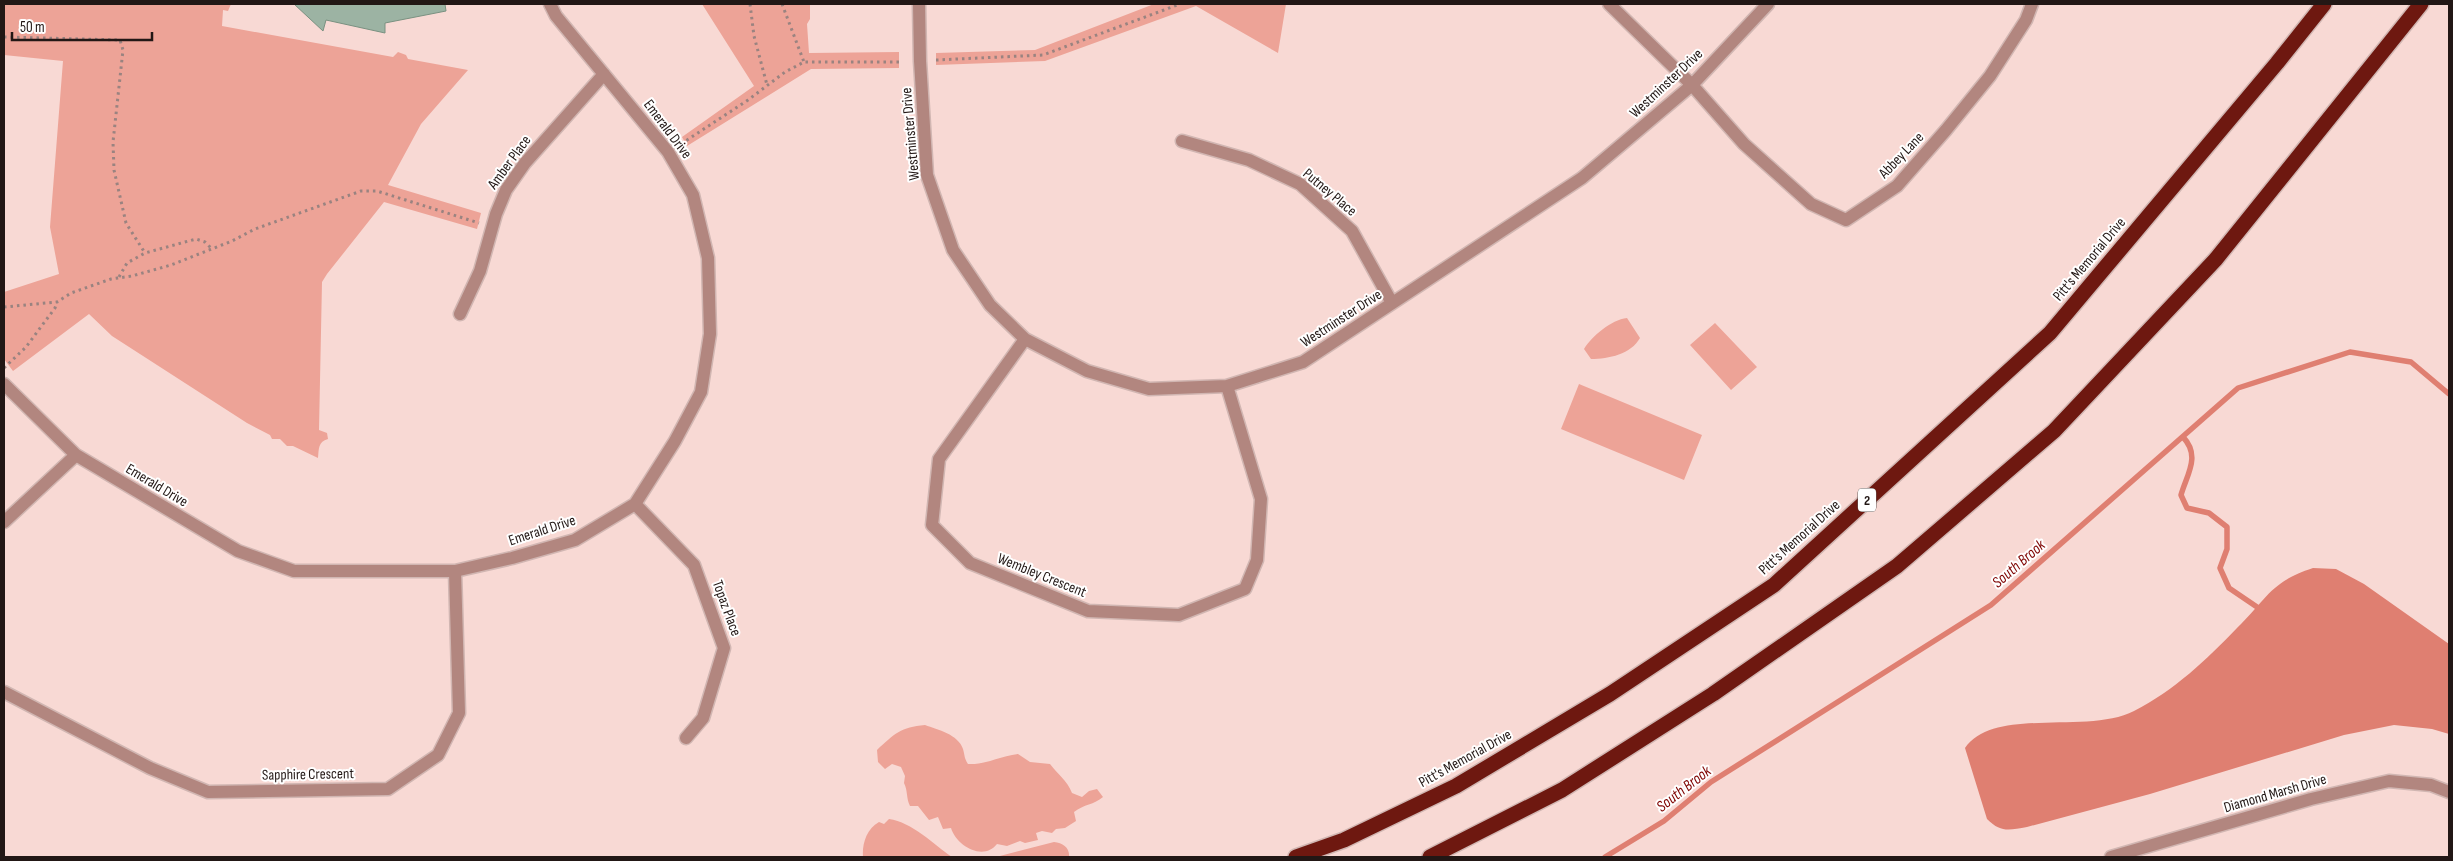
<svg xmlns="http://www.w3.org/2000/svg" width="2453" height="861" font-family="'Sofia Sans Condensed',sans-serif">
	<rect width="100%" height="100%" fill="#f8d9d4"/>
	<path fill="#eda397" d="M4 4H231L228 11 223 10 222 26 393 57 398 52 406 55 408 59 468 70 421 124 388 185 481 213 477 229 384 202 327 274 322 282 319 430 327 433 328 439C318 442 319 448 318 458L293 446H287L280 439H272L270 435 247 423 112 336 89 314 13 371 4 359V292L59 274 50 227 63 61 4 55Z
		M702 4H810V19L807 24 809 53 899 52V68L811 69 687 146 682 137 754 86Z
		M1154 4H1286L1278 53 1196 6 1045 61 936 65V53L1035 50Z
		M1627 318 1640 338C1631 354 1609 359 1591 359L1584 349C1592 336 1611 320 1627 318Z
		M1715 323 1757 367 1731 390 1690 345Z
		M1579 384 1702 435 1684 480 1561 429Z
		M925 725C938 730 958 734 963 749 965 756 964 758 968 764 986 765 1000 756 1018 754L1030 762 1050 764C1058 775 1067 780 1072 793L1082 797 1089 791 1097 789 1103 797C1094 805 1084 804 1074 812L1076 821 1065 828 1056 829 1052 833 1042 831 1036 833 1038 840 1025 843 1020 841 1007 846 997 844C984 861 957 847 951 828L943 829 938 817 929 820 918 806H910C906 798 908 791 904 783L905 776 901 767 892 764 885 769 878 762 877 750C894 734 901 727 925 725Z
		M889 819C912 822 933 844 952 857H863C862 845 866 829 879 822L884 824Z
		M1054 842C1063 843 1070 848 1069 857H996Z"/>
	<path fill="#df7f71" d="M2313 568 2336 569 2364 584 2449 644V734L2432 729 2394 725 2344 735 2150 794 2027 827C2009 830 2001 833 1987 819L1965 748C1994 706 2088 735 2134 711 2175 690 2206 660 2237 628 2267 599 2270 582 2313 568Z"/>
	<g fill="none" stroke-linecap="round" stroke-linejoin="round">
		<path stroke="#df7f71" stroke-width="5.5" d="M2183 437C2201 456 2187 474 2181 495L2187 508 2209 513 2227 527V549L2220 568 2229 588 2257 607
			M1605 857 1664 821 1711 782 1991 605 2238 388 2350 352 2411 362 2449 394"/>
	</g>
	<path fill="#9cb3a3" stroke="#7a9181" d="M294 4H445L446 11 385 23V33L326 20 323 31Z"/>
	<g fill="none" stroke-linecap="round" stroke-linejoin="round">
		<g stroke="#d1b6b2" stroke-width="15">
			<path id="minor" d="M919 4 920 61 927 175 953 250 990 305 1025 339 1087 371 1149 389 1227 386 1303 362 1582 178 1692 85 1768 4
				M1609 4 1692 85 1744 144 1811 204 1846 220 1897 186 1946 130 1990 76 2026 20 2032 4
				M1182 141 1249 160 1300 184 1352 231 1392 303
				M460 314 480 271 496 214 506 190 525 163 604 74
				M1025 339 939 459 932 525 970 563 1088 611 1179 615 1245 589 1257 560 1261 499 1227 386
				M4 384 76 455 238 551 294 571H455L512 558 575 540 635 504 675 441 701 392 710 334 708 258 693 195 668 152 556 16 550 4
				M635 504 694 565 724 648 703 718 686 738
				M4 522 76 455
				M4 692 150 768 208 792 388 789 438 755 459 713 455 571
				M2111 857 2311 799 2389 781 2431 785 2449 792"/>
		</g>
		<g stroke="#d1b6b2" stroke-width="18">
			<path id="motorway" d="M1296 857 1344 840 1456 786 1610 694 1774 585 2050 333 2277 63 2324 4
				M1430 857 1562 790 1713 694 1897 566 2054 431 2216 259 2421 4"/>
		</g>
		<path stroke="#9a8380" stroke-width="3" stroke-dasharray="2.5 4" stroke-linecap="butt" d="M750 4 754 36 767 85
			M782 4 804 62
			M4 37 120 40 123 50 113 142 114 170 126 223 145 253
			M936 60 1043 55 1180 4
			M681 144 748 100 785 72 804 62H901
			M119 277 127 263 145 253 196 239 205 242 212 249
			M4 307 57 302 71 293 111 279 132 276 171 265 232 241 255 229 361 191H377L479 223
			M4 368 26 347 55 308 57 302"/>
		<use href="#minor" stroke="#b2867f" stroke-width="12"/>
		<use href="#motorway" stroke="#6e1810" stroke-width="15"/>
	</g>
	<g text-anchor="middle" stroke-width="4" stroke-linejoin="round" paint-order="stroke">
		<rect fill="#fff" stroke="#645d5b" stroke-width="1" x="1858" y="488.5" width="18" height="23" rx="4"/>
		<g font-size="14" font-weight="bold" fill="#221715">
			<text x="1867" y="505">2</text>
		</g>
		<g font-size="15" fill="#221715" stroke="#fff">
			<text transform="translate(1666 83) rotate(-43)" y="5">Westminster Drive</text>
			<text transform="translate(668 129) rotate(53)" y="5">Emerald Drive</text>
			<text transform="translate(910 134) rotate(-95)" y="5">Westminster Drive</text>
			<text transform="translate(1901 155) rotate(-46)" y="5">Abbey Lane</text>
			<text transform="translate(509 162) rotate(-54)" y="5">Amber Place</text>
			<text transform="translate(1330 192) rotate(40)" y="5">Putney Place</text>
			<text transform="translate(2089 259) rotate(-50)" y="5">Pitt's Memorial Drive</text>
			<text transform="translate(1341 318) rotate(-33)" y="5">Westminster Drive</text>
			<text transform="translate(157 485) rotate(31)" y="5">Emerald Drive</text>
			<text transform="translate(542 530) rotate(-18)" y="5">Emerald Drive</text>
			<text transform="translate(1799 537) rotate(-42)" y="5">Pitt's Memorial Drive</text>
			<text transform="translate(1042 575) rotate(22)" y="5">Wembley Crescent</text>
			<text transform="translate(727 608) rotate(70)" y="5">Topaz Place</text>
			<text transform="translate(1465 758) rotate(-29)" y="5">Pitt's Memorial Drive</text>
			<text transform="translate(308 774) rotate(-1)" y="5">Sapphire Crescent</text>
			<text transform="translate(2275 793) rotate(-16)" y="5">Diamond Marsh Drive</text>
		</g>
		<g font-size="16" font-style="italic" fill="#7f0301" stroke="#fff">
			<text transform="translate(2018 563) rotate(-41)" y="6">South Brook</text>
			<text transform="translate(1683 788) rotate(-38)" y="6">South Brook</text>
		</g>
	</g>
	<rect width="2453" height="861" fill="none" stroke="#221715" stroke-width="10"/>
	<path d="M12 32v8h140v-8" fill="none" stroke="#221715" stroke-width="2.5"/>
	<text x="20" y="32" font-size="15" fill="#221715" stroke="#ffffff" stroke-width="4" paint-order="stroke">50 m</text>
</svg>
